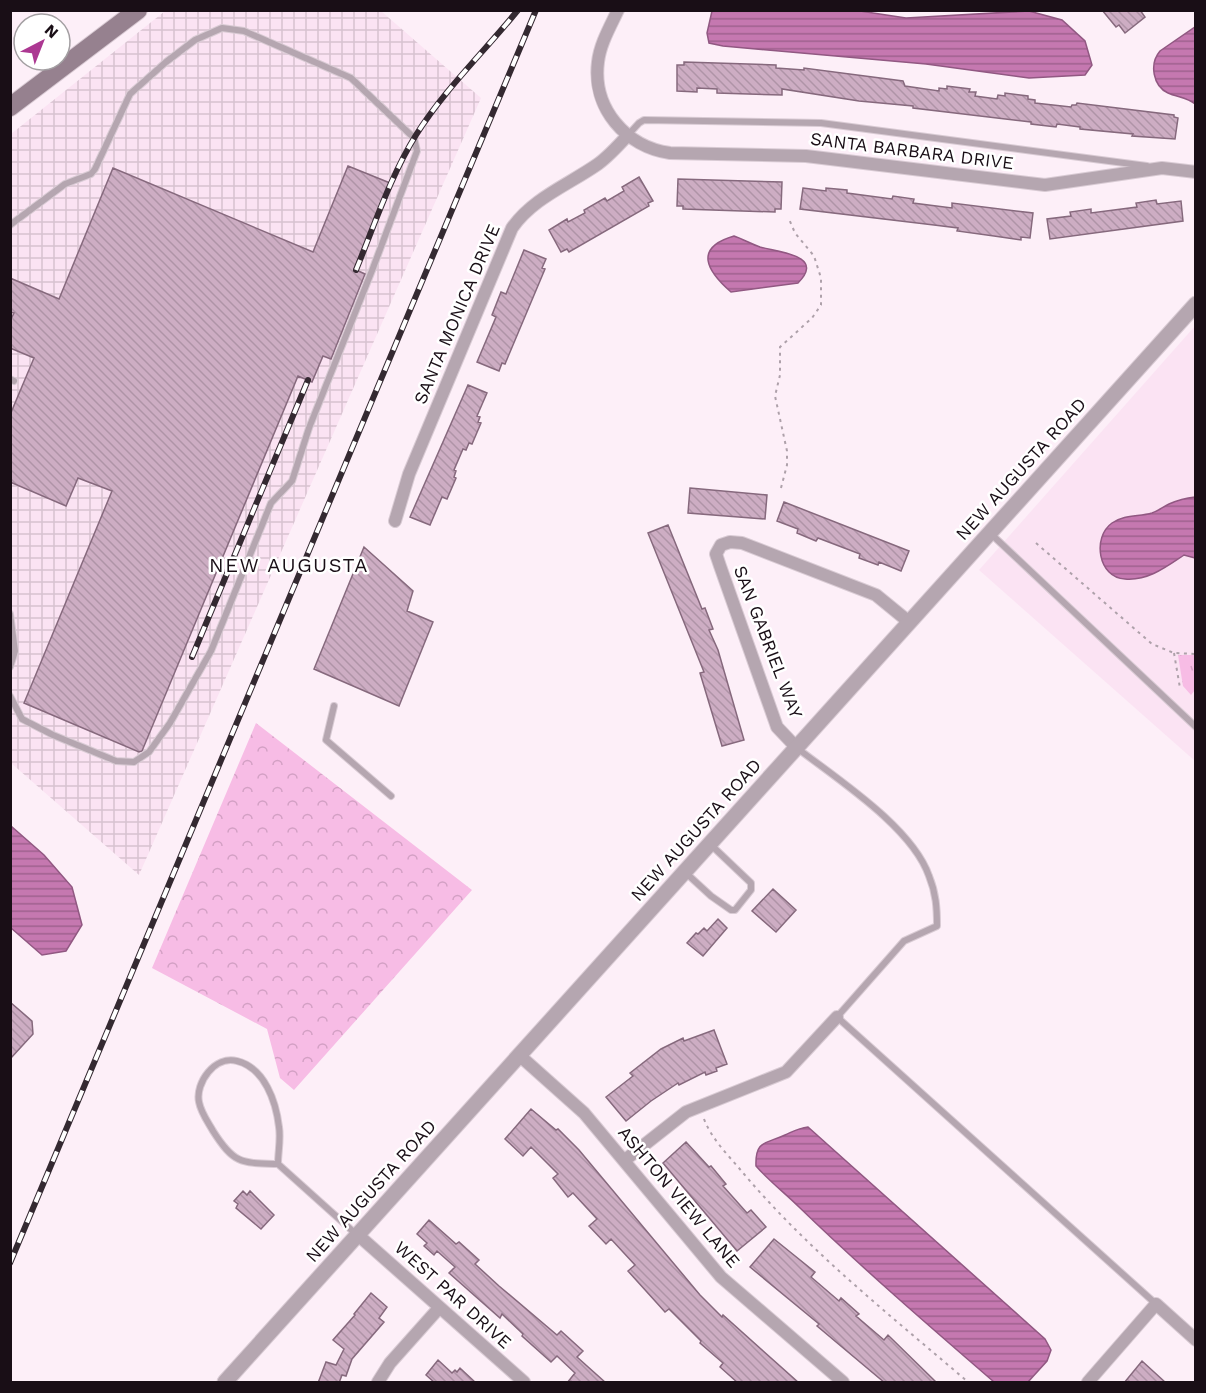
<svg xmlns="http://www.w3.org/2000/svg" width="1206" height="1393" font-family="'Work Sans',sans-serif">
	<defs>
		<pattern id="industrial-grid" width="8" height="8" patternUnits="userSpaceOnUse" patternTransform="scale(1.5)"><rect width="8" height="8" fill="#fbe3f3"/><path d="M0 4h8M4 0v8" fill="none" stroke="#d7c2d0"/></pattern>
		<pattern id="grass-tufts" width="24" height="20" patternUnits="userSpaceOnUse" patternTransform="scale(1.5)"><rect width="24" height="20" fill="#f7bce5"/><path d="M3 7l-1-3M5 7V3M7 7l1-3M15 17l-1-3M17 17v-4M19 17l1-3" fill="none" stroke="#d3a0c4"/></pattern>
		<pattern id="forest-crowns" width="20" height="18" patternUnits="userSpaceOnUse" patternTransform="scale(1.5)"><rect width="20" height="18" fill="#f7bce5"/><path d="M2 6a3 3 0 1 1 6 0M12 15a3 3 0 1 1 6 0" fill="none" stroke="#d3a0c4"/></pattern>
		<pattern id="water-rules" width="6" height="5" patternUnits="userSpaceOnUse" patternTransform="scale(1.5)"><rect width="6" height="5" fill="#c578b0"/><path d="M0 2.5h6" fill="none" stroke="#9f618e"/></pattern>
		<pattern id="building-back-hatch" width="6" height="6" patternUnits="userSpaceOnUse" patternTransform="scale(1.5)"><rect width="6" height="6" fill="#cdadc3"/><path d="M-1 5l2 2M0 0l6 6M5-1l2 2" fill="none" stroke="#af94a7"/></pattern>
	</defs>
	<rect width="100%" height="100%" fill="#fdeff8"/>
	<path fill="#fbe3f3" d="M1195 326V761L979 570Z"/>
	<path fill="url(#industrial-grid)" d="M165 11H381L481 98 139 875 11 763V134Z"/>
	<path fill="url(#grass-tufts)" d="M1178 655H1195V690L1191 695 1183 686Z"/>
	<path fill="url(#forest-crowns)" d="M256 723 472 890 294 1090 280 1078 267 1029 152 968Z"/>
	<path fill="url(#water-rules)" stroke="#915882" stroke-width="1.5" d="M860 11 906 18 1029 11 1062 20 1085 41 1092 65 1085 75 1029 78 926 64 723 46 709 43 707 33 712 11Z
		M1195 27V104C1188 98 1177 97 1168 93 1153 86 1149 64 1160 51Z
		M734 236C743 239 751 244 760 247 778 252 826 255 798 283L731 292C707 271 693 248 734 236Z
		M1195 497V558L1184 555C1166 567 1148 581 1125 579 1098 578 1092 537 1112 523 1125 514 1139 517 1152 513 1158 511 1163 507 1169 504 1178 500 1186 498 1195 497Z
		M11 826 44 855 72 887 82 925 66 951 42 955 11 928Z
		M808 1127 1045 1339 1051 1350 1047 1361 1028 1382H994C928 1325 862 1268 799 1207 785 1193 769 1181 756 1166 755 1140 766 1144 785 1135 794 1131 799 1128 808 1127Z"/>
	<path fill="url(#building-back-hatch)" stroke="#86697d" stroke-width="1.5" d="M1102 10H1140L1145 17 1125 33 1119 25 1116 27Z
		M684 62 776 65V68L804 70V68L903 81 905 86 939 91V88L947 89V86L970 89 969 92H976L975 96 997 99 998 95 1005 96V93L1028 96V99L1035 100V103L1071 107 1072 105H1076L1077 103 1174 115V117L1178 118 1175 139 1132 136 1133 134 1080 129V127L1057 124 1056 127 1031 124V122L913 108V106L859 101 782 89V95L717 93V89L697 88V92L677 91V65H684Z
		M348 166 390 183 354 269 365 274 331 359 323 356 312 382 298 376 142 751 139 752 24 703 112 491 78 478 66 506 10 482V415L34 358 10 348V321L14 313 10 312V278L59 299 113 168 313 252Z
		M639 177 653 201 648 203 649 206 569 252 567 249 561 252 549 230 567 219 568 222 585 213 584 210 605 198 607 201 624 191 622 187Z
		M678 179 782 182 781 209H775V212L683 209V206H677Z
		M803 188 826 191V188L847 190V193L892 199 893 196 914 199 913 203 952 208V203L1033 213 1030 238 1021 237V240L994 236 957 231 958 228 934 225 800 209Z
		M1156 200 1157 204 1181 201 1183 221 1050 239 1047 219 1071 216 1070 212 1091 209V213L1137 207 1136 203Z
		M524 250 546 259 542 268 545 269 505 364 502 363 499 371 477 362 496 317 492 315 501 292 506 294Z
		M468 385 487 393 477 416 480 417 478 422 481 423 472 444 469 443 466 450 463 449 454 470 456 471 454 477 456 478 447 499 442 497 430 525 410 517Z
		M690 488 767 495 765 519 688 513Z
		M784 502 909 551 901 571 879 562 878 565 859 558 860 554 818 538 816 541 797 533 798 529 777 521Z
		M668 525 702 609 705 608 713 629 709 630 718 650 744 740 722 746 700 673 704 672 648 533Z
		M364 547 413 591 407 611 433 622 399 706 314 669Z
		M773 889 796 910 776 932 752 911Z
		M718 919 727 928 703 956 687 943 696 933 698 934 704 928 707 931Z
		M10 1002 32 1021 33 1034 10 1059Z
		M714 1030 727 1064 716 1068 717 1071 706 1075 705 1072 679 1085 678 1083 651 1101 626 1121 606 1097 633 1076 630 1073 661 1049 683 1038 684 1041Z
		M531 1109 556 1130 558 1129 579 1150 700 1295 722 1317 723 1315 799 1383H738L720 1367 723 1363 700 1343 701 1341 669 1309 665 1312 628 1271 635 1265 611 1239 606 1244 589 1226 597 1219 573 1193 568 1197 553 1178 558 1174 531 1147 523 1156 505 1139Z
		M686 1142 709 1167 711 1166 726 1184 723 1186 747 1213 751 1210 766 1227 737 1251 663 1163Z
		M243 1191 247 1195 250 1191 274 1215 261 1229 236 1208 238 1204 234 1201Z
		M429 1220 456 1244 459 1242 479 1260 475 1264 499 1286 557 1335 561 1331 583 1351 577 1357 606 1383H567L575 1373 557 1356 551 1362 522 1336 523 1334 502 1314 500 1318 449 1273 455 1267 437 1251 434 1255 424 1246 427 1243 417 1234Z
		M774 1239 815 1272 811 1277 839 1301 841 1298 859 1314 856 1316 884 1340 888 1335 937 1383H885L817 1326 819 1324 750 1267Z
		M371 1293 387 1307 379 1318 384 1322 352 1359 346 1376 342 1375 339 1383H318L326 1362 336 1365 344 1349 333 1340 355 1315 354 1314Z
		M438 1360 452 1373 455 1370 457 1372 460 1368 476 1383H435L426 1375Z
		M1142 1361 1166 1383H1124Z"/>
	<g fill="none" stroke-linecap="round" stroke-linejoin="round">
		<g stroke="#d9cbd4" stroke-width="8">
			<path id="service" d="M628 135 639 123 644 120 821 123 1147 166
				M10 225 65 184 91 174 95 169 130 94 166 62 195 40 222 28 244 31 351 78 414 138 417 151 373 268 309 428 292 481 271 503 211 651 170 723 149 752 134 762 116 761 53 735 22 719 10 696
				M10 379 14 381
				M990 533 1196 727
				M10 614 15 651 10 667
				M334 706 326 740 391 796
				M797 748C837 779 912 827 929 876 936 893 937 908 937 926L904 941 837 1017 1156 1304
				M686 873 711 896 731 910H735L751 890V883L710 844
				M278 1164C241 1163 234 1164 213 1131 208 1122 201 1113 199 1102 195 1083 215 1055 237 1061 265 1068 276 1102 279 1127 281 1139 278 1152 278 1164L357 1235"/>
		</g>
		<g stroke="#d9cbd4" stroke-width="14">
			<path id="minor" d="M618 10C610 27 600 44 598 62 592 108 626 147 670 153L806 156 1045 185 1162 168 1196 172
				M395 521 409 474 512 228C533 198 568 185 598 164 609 156 618 146 628 135
				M796 747 777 727 720 566 716 554 721 545 730 542 742 543 876 595 909 622
				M519 1055 584 1113 721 1277 843 1382
				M625 1160 686 1112 786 1072 837 1017
				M358 1235 524 1382
				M378 1382 390 1363 439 1308
				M1088 1382 1156 1304 1196 1340"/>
		</g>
		<g stroke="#d9cbd4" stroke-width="17">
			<path id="tertiary" d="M225 1382 1196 304"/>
		</g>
		<g stroke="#d9cbd4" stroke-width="20">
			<path id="secondary" d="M10 107 138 10"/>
		</g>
		<path stroke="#aea1aa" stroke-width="2" stroke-dasharray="3 4.5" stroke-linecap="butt" d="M781 488 787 465V451L775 396 780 375V347L812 318 821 305V278L814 256 795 233 789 219
			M1036 543 1152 644 1174 653 1196 654
			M1174 653 1180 688
			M704 1119C712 1140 730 1157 744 1174 810 1252 891 1316 968 1382"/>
		<use href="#service" stroke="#b5a6b0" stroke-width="6"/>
		<use href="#minor" stroke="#b5a6b0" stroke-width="12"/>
		<use href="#tertiary" stroke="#b5a6b0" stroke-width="15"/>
		<use href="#secondary" stroke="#96818f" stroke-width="18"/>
		<g stroke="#342931" stroke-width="6">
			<path id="rail" d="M356 270C374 226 391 175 416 135 444 90 484 52 518 10
				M192 657 308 380
				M10 1263 536 10"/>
		</g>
		<use href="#rail" stroke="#fff" stroke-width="4" stroke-dasharray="11" stroke-linecap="butt"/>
	</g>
	<g text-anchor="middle" stroke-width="5" stroke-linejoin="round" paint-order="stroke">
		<g font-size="18" fill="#190e16" stroke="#fff">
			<text transform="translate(912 151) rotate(7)" y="6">SANTA BARBARA DRIVE</text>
			<text transform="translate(457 314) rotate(-67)" y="6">SANTA MONICA DRIVE</text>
			<text transform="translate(1021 469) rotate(-48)" y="6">NEW AUGUSTA ROAD</text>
			<text transform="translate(768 642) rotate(69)" y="6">SAN GABRIEL WAY</text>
			<text transform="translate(696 830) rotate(-48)" y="6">NEW AUGUSTA ROAD</text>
			<text transform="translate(371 1191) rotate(-48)" y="6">NEW AUGUSTA ROAD</text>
			<text transform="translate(679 1197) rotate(50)" y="6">ASHTON VIEW LANE</text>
			<text transform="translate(453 1295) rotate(42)" y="6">WEST PAR DRIVE</text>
		</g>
		<g font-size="20" letter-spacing="1.5" fill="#190e16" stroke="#fff">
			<text x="289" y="572">NEW AUGUSTA</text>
		</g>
	</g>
	<rect width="1206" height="1393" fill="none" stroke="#190e16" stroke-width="24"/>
	<g transform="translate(42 42) rotate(42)"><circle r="28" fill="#ffffff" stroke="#a39fa2" stroke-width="1.5"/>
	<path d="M0-4.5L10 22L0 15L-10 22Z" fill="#ac3892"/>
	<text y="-9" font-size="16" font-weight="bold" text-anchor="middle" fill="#190e16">N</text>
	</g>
</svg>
